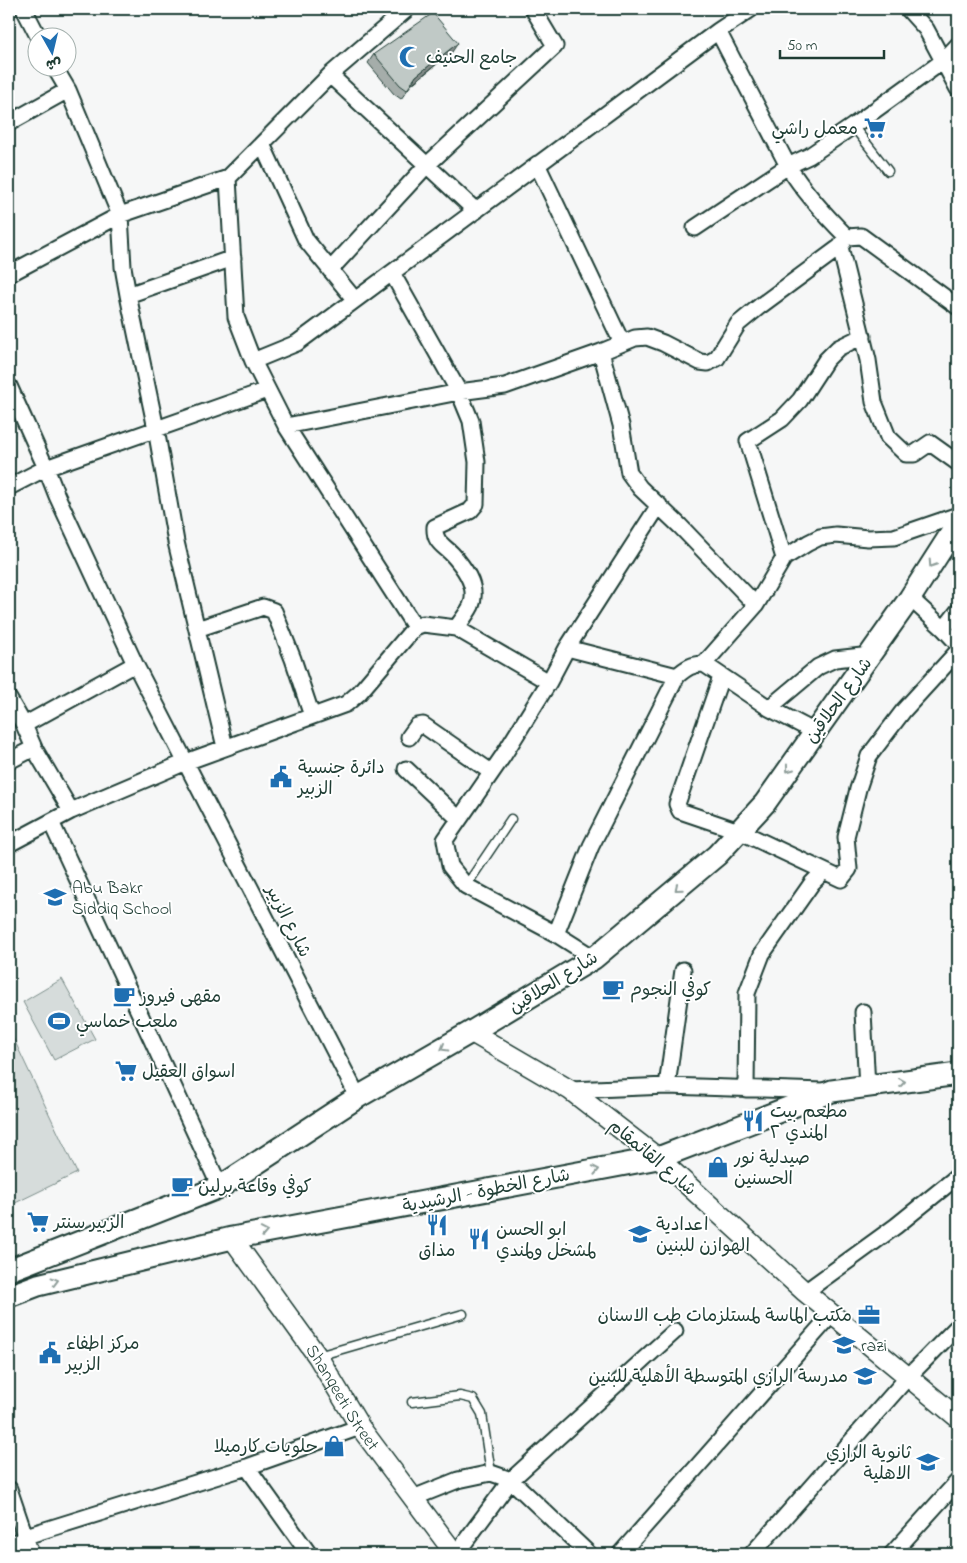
<svg xmlns="http://www.w3.org/2000/svg" width="967" height="1563" font-family="'Indie Flower','Playpen Sans Arabic',sans-serif">
	<rect width="100%" height="100%" fill="#f6f7f7"/>
	<filter id="ink" filterUnits="userSpaceOnUse"><feTurbulence type="fractalNoise" baseFrequency=".02" numOctaves="2"/><feDisplacementMap in="SourceGraphic" scale="10" xChannelSelector="R" yChannelSelector="G"/><feConvolveMatrix kernelMatrix="1 2 1 2 8 2 1 2 1" color-interpolation-filters="sRGB"/></filter>
	<g filter="url(#ink)">
		<path fill="#d6dcdb" stroke="#7a8c88" d="M62 979 95 1039 54 1060 23 1002Z
			M9 1029 77 1173 9 1206Z"/>
		<g fill="none" stroke-linecap="round" stroke-linejoin="round">
			<g stroke="#1f3d34" stroke-width="11">
				<path id="service" d="M853 126 888 171
					M466 886 511 819
					M318 1356 463 1314
					M412 1402 460 1396 473 1399 482 1414 491 1473"/>
			</g>
			<g stroke="#1f3d34" stroke-width="19">
				<path id="minor" d="M24 9 39 38
					M908 9 926 29 958 89
					M718 31 788 166C804 192 825 215 847 237L861 236 958 307
					M55 68 68 90 120 215 123 267 128 295 156 429 176 542 225 747
					M330 75 476 211
					M9 123 68 90
					M262 144 306 240 355 300
					M537 164 622 343
					M228 178 236 317 253 361 286 426 415 627
					M695 228 788 166 809 156 853 126 943 61 958 45
					M840 247 868 360 874 402 888 437 906 454H914L930 443 958 463
					M330 270 426 166 555 46 533 9
					M392 273 459 392 471 421 477 462 476 504 470 511 435 527C434 542 443 545 452 554 464 567 479 587 471 606 467 614 461 621 456 628
					M9 274 120 215 228 178 330 75 407 9
					M128 295 233 258
					M601 352 621 425 629 473 640 488 680 526 756 605
					M253 361 297 343 718 31 751 9
					M9 386 46 468 57 496 135 664 358 1097
					M286 426 459 392 505 386 601 352 635 338 647 337 663 343 700 362 708 363 717 358 738 324 760 306 840 247 847 237
					M9 487 46 468 267 390
					M784 558 748 441 782 419 800 400 826 360 838 348 863 336
					M910 598 944 629 958 644
					M197 629 263 607 274 611 293 659 312 716
					M944 629 958 611
					M567 648 677 676
					M704 664 756 605 784 558 808 543 820 537 836 535 868 538 894 537 958 515
					M721 677 677 804 680 811 739 831 841 879 849 869 846 837 858 789 869 756 904 710 958 651
					M9 699 24 725 34 748 71 811
					M769 708 818 667 835 659 871 655
					M24 725 135 664
					M409 737 417 726 423 725 491 772
					M9 761 34 748
					M406 769 459 819
					M51 822 220 1187
					M9 844 71 811 186 762 346 704 359 693 415 627 423 624 456 628 549 682
					M556 934 591 846 677 676C686 668 692 664 704 664L769 708 815 732
					M594 958 556 934 466 886 450 866 445 840 503 756 549 682 567 648 659 505
					M863 1012 867 1087
					M667 1086 683 970
					M746 1089 747 993 762 954 812 883 824 871
					M570 1090 667 1086 823 1091
					M805 1292 896 1226 958 1176
					M247 1467 309 1554
					M9 1489 31 1554
					M413 1498 458 1480 491 1473 511 1480 589 1554
					M9 1546 26 1536 247 1467 360 1427
					M456 1554 511 1480 675 1331
					M620 1554 832 1314
					M752 1554 908 1377 958 1326
					M892 1554 958 1481"/>
			</g>
			<g stroke="#1f3d34" stroke-width="22">
				<g id="tertiary">
					<path d="M471 1032 570 1090 658 1158 805 1292 958 1418"/>
					<path id="s1" d="M232 1238 318 1357 360 1427 455 1554"/>
				</g>
			</g>
			<g stroke="#1f3d34" stroke-width="25">
				<path id="secondary" d="M9 1270 220 1187 358 1097 471 1032 594 958 717 855 765 803 910 598 958 523
					M9 1296 38 1285 232 1238 658 1158 832 1091 958 1074"/>
			</g>
			<use href="#service" stroke="#fff" stroke-width="8"/>
			<use href="#minor" stroke="#fff" stroke-width="15"/>
			<use href="#tertiary" stroke="#fff" stroke-width="19"/>
			<use href="#secondary" stroke="#fff" stroke-width="21"/>
		</g>
		<path fill="#a5adaa" stroke="#1f3d34" d="M452 52 411 85 401 99 394 94 368 63 374 54Z"/>
		<path fill="#868d8b" stroke="#1f3d34" d="M458 43 452 52 410 85 416 76Z"/>
		<path fill="#c0c9c6" stroke="#1f3d34" d="M433 13 458 43 416 76 407 90 400 85 374 54Z"/>
		<defs><path id="oneway-chevron" d="M-2-3.5L2.5 0L-2 3.5" fill="none" stroke-width="1.6" stroke-linecap="round" stroke-linejoin="round" transform="scale(1.25)"/></defs>
		<g stroke="#8f9e9a">
			<use href="#oneway-chevron" transform="translate(932 564) rotate(123)"/>
			<use href="#oneway-chevron" transform="translate(789 769) rotate(126)"/>
			<use href="#oneway-chevron" transform="translate(678 888) rotate(140)"/>
			<use href="#oneway-chevron" transform="translate(444 1048) rotate(150)"/>
			<use href="#oneway-chevron" transform="translate(902 1082) rotate(-8)"/>
			<use href="#oneway-chevron" transform="translate(596 1170) rotate(-11)"/>
			<use href="#oneway-chevron" transform="translate(264 1232) rotate(-11)"/>
			<use href="#oneway-chevron" transform="translate(55 1281) rotate(-15)"/>
		</g>
	</g>
	<defs>
		<g id="mosque-bare" transform="scale(1.725)"><path d="M3.5-4.9A6 6 0 1 0 3.5 4.9A5 5 0 1 1 3.5-4.9Z" fill="#1f6fb2" stroke="#fff" stroke-width="2.5" paint-order="stroke"/></g>
		<g id="supermarket-bare" transform="scale(1.725)"><path d="M-6-5.5h2.5l.6 2H6L4.5 2H-2.5L-4.4-4H-6ZM-1.5 3.2a1.3 1.3 0 1 0 .1 0ZM3 3.2a1.3 1.3 0 1 0 .1 0Z" fill="#1f6fb2" stroke="#fff" stroke-width="2.5" paint-order="stroke"/></g>
		<g id="civic-bare" transform="scale(1.725)"><path d="M-.6-6.5H3V-4.5H.6V-3L4-1V1h2V6H-6V1h2V-1L-.6-3ZM-1.2 2.5V6h2.4V2.5Z" fill="#1f6fb2" stroke="#fff" stroke-width="2.5" paint-order="stroke"/></g>
		<g id="school-bare" transform="scale(1.725)"><path d="M0-5L7-2L0 1L-7-2ZM-4 1L0 2.5L4 1V4Q0 6-4 4Z" fill="#1f6fb2" stroke="#fff" stroke-width="2.5" paint-order="stroke"/></g>
		<g id="cafe-bare" transform="scale(1.725)"><path d="M-5.5-4.5H6V0H3Q3 3.5 0 3.5H-2.5Q-5.5 3.5-5.5 0ZM3-3.2v2h1.7v-2ZM-6 4.5H4V6H-6Z" fill="#1f6fb2" stroke="#fff" stroke-width="2.5" paint-order="stroke"/></g>
		<g id="stadium-bare" transform="scale(1.725)"><path d="M0-5a6.5 5 0 1 0 0 10a6.5 5 0 1 0 0-10ZM-3.5-1.8h7v3.6h-7Z" fill="#1f6fb2" stroke="#fff" stroke-width="2.5" paint-order="stroke"/></g>
		<g id="restaurant-bare" transform="scale(1.725)"><path d="M-5-6h1v4h1v-4h1v4h1v-4h1v5L-1.5 .5V6h-2V.5L-5-1ZM5-6V6H3V1.5H1.5Q1.5-4 5-6Z" fill="#1f6fb2" stroke="#fff" stroke-width="2.5" paint-order="stroke"/></g>
		<g id="shop-bare" transform="scale(1.725)"><path d="M-5-2.5h2.3a2.7 3.5 0 0 1 5.4 0H5L5.5 6h-11ZM-1.5-2.5h3a1.5 2.3 0 0 0-3 0Z" fill="#1f6fb2" stroke="#fff" stroke-width="2.5" paint-order="stroke"/></g>
		<g id="office-bare" transform="scale(1.725)"><path d="M-6-3h4V-5.5h4V-3h4V5H-6ZM-1-4.5V-3h2v-1.5ZM-6 0V1H6V0Z" fill="#1f6fb2" stroke="#fff" stroke-width="2.5" paint-order="stroke"/></g>
	</defs>
	<g fill-rule="evenodd">
		<use href="#mosque-bare" x="410" y="57"/>
		<use href="#supermarket-bare" x="875" y="128"/>
		<use href="#civic-bare" x="281" y="777"/>
		<use href="#school-bare" x="55" y="897"/>
		<use href="#cafe-bare" x="613" y="989"/>
		<use href="#cafe-bare" x="124" y="996"/>
		<use href="#stadium-bare" x="59" y="1021"/>
		<use href="#supermarket-bare" x="126" y="1071"/>
		<use href="#restaurant-bare" x="753" y="1121"/>
		<use href="#shop-bare" x="718" y="1167"/>
		<use href="#cafe-bare" x="182" y="1186"/>
		<use href="#supermarket-bare" x="38" y="1222"/>
		<use href="#restaurant-bare" x="437" y="1225"/>
		<use href="#school-bare" x="640" y="1234"/>
		<use href="#restaurant-bare" x="479" y="1239"/>
		<use href="#office-bare" x="869" y="1315"/>
		<use href="#school-bare" x="844" y="1345"/>
		<use href="#civic-bare" x="50" y="1353"/>
		<use href="#school-bare" x="865" y="1376"/>
		<use href="#shop-bare" x="334" y="1446"/>
		<use href="#school-bare" x="928" y="1462"/>
	</g>
	<g text-anchor="middle" stroke-width="4" stroke-linejoin="round" paint-order="stroke">
		<g font-size="18" fill="#1f3d34" stroke="#fff" text-anchor="start">
			<text x="426" y="63">جامع الحنيف</text>
			<text x="858" y="134" text-anchor="end">معمل راشي</text>
			<text x="298" y="773">دائرة جنسية<tspan x="298" dy="21">الزبير</tspan></text>
			<text x="72" y="893">Abu Bakr<tspan x="72" dy="21">Siddiq School</tspan></text>
			<text x="630" y="995">كوفي النجوم</text>
			<text x="140" y="1002">مقهى فيروز</text>
			<text x="76" y="1027">ملعب خماسي</text>
			<text x="142" y="1077">اسواق العقيل</text>
			<text x="770" y="1117">مطعم بيت<tspan x="770" dy="21">المندي ٢</tspan></text>
			<text x="734" y="1163">صيدلية نور<tspan x="734" dy="21">الحسنين</tspan></text>
			<text x="198" y="1192">كوفي وقاعة برلين</text>
			<text x="54" y="1228">الزبير سنتر</text>
			<text x="656" y="1230">اعدادية<tspan x="656" dy="21">الهوازن للبنين</tspan></text>
			<text x="496" y="1235">ابو الحسن<tspan x="496" dy="21">لمشخل ولمندي</tspan></text>
			<text x="437" y="1256" text-anchor="middle">مذاق</text>
			<text x="852" y="1321" text-anchor="end">مكتب الماسة لمستلزمات طب الاسنان</text>
			<text x="66" y="1349">مركز اطفاء<tspan x="66" dy="21">الزبير</tspan></text>
			<text x="861" y="1351">razi</text>
			<text x="848" y="1382" text-anchor="end">مدرسة الرازي المتوسطة الأهلية للبنين</text>
			<text x="318" y="1452" text-anchor="end">حلويات كارميلا</text>
			<text x="911" y="1458" text-anchor="end">ثانوية الرازي<tspan x="911" dy="21">الاهلية</tspan></text>
		</g>
		<g font-size="18" fill="#1f3d34" stroke="#fff">
			<text transform="translate(838 700) rotate(-54)" y="6">شارع الحلاقين</text>
			<text transform="translate(289 921) rotate(63)" y="6">شارع الزبير</text>
			<text transform="translate(553 982) rotate(-32)" y="6">شارع الحلاقين</text>
			<text transform="translate(653 1157) rotate(40)" y="6">شارع القائمقام</text>
			<text transform="translate(486 1190) rotate(-11)" y="6">شارع الخطوة - الرشيدية</text>
			<text dy="6" stroke="none"><textPath href="#s1" startOffset="194">Shanqeeti Street</textPath></text>
		</g>
	</g>
	<rect width="967" height="1563" fill="none" stroke="#fff" stroke-width="30"/>
	<rect x="15" y="15" width="937" height="1533" fill="none" stroke="#1f3d34" stroke-width="2" filter="url(#ink)"/>
	<g transform="translate(52 52) rotate(172)"><circle r="24" fill="#ffffff" stroke="#a5b1ae"/>
	<path d="M0-4L9 19L0 12L-9 19Z" fill="#1f6fb2"/>
	<text y="-8" font-size="14" font-weight="bold" text-anchor="middle" fill="#1f3d34">ش</text>
	</g>
	<path d="M780 50v8h104v-8" fill="none" stroke="#1f3d34" stroke-width="2.5"/>
	<text x="787" y="50" font-size="15" fill="#1f3d34" stroke="#ffffff" stroke-width="4" paint-order="stroke">50 m</text>
</svg>
